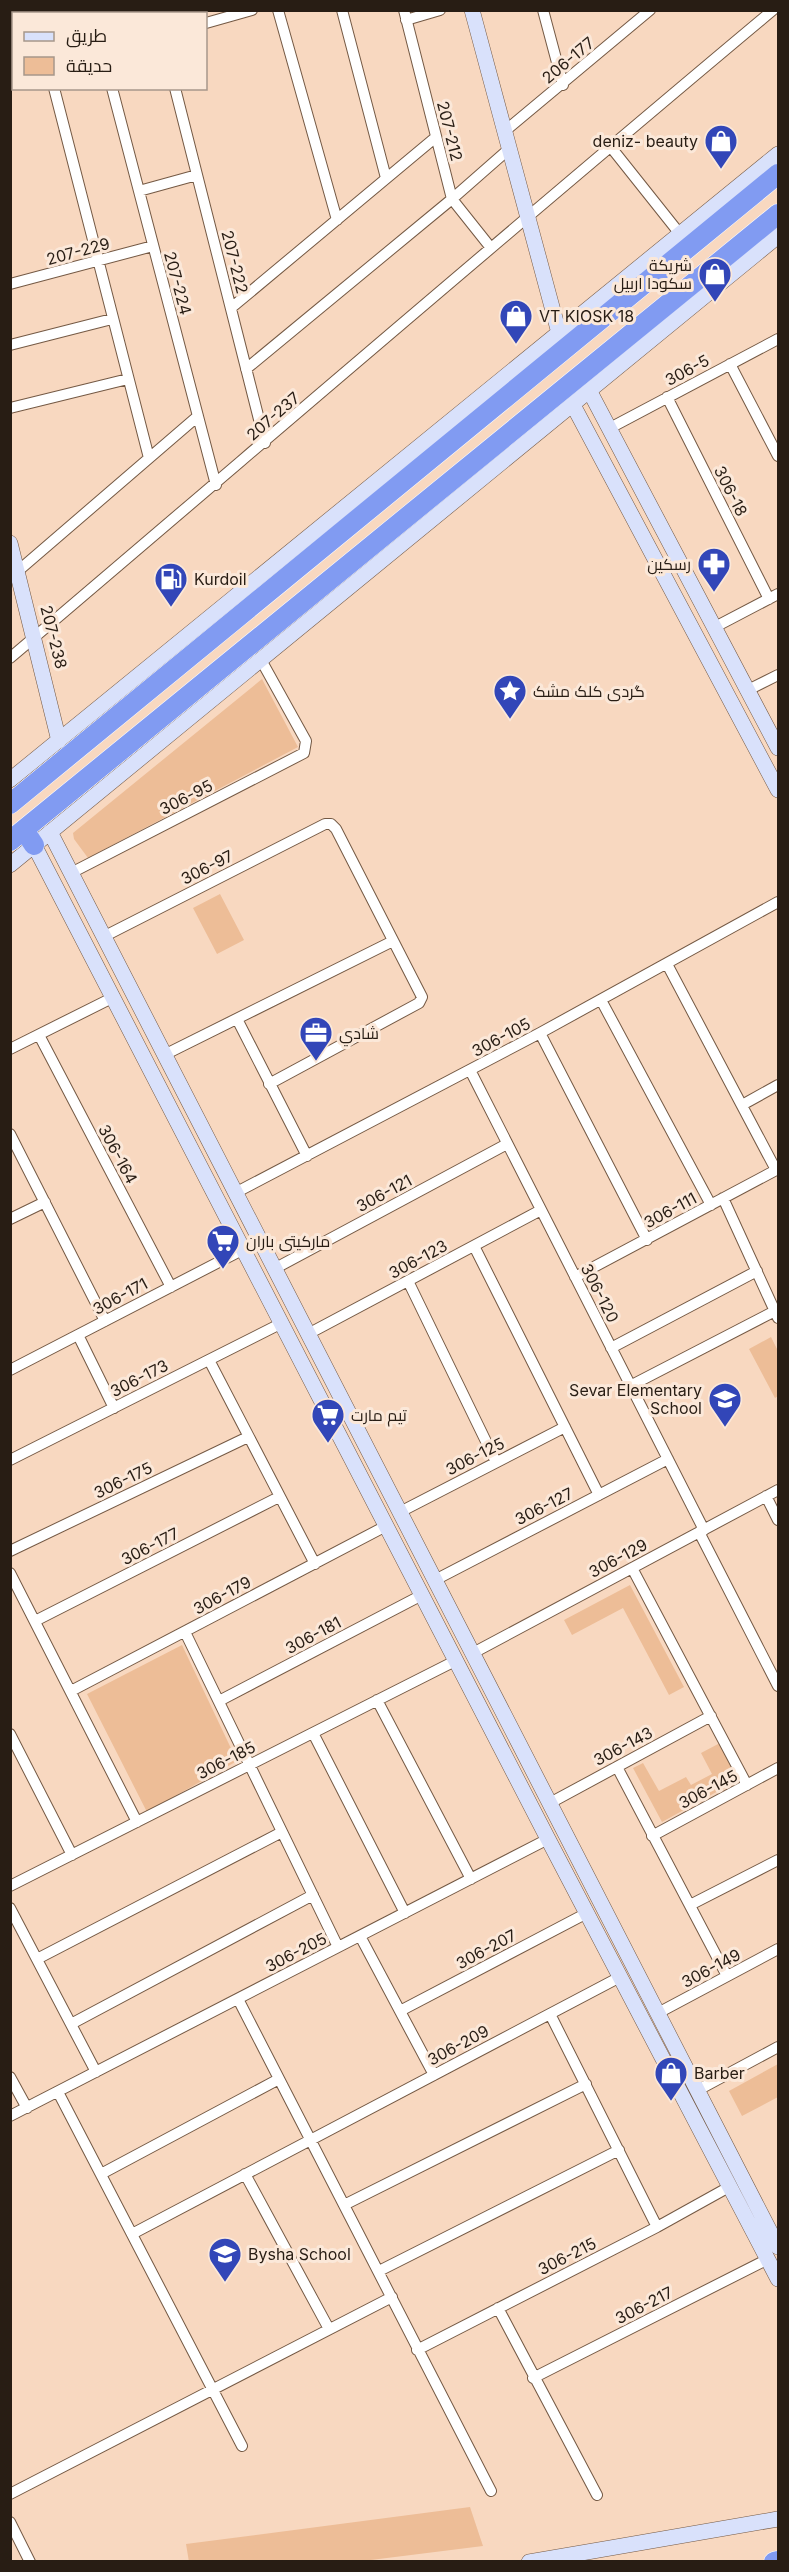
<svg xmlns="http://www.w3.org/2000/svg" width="789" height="2572" font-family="Inter,Cairo,sans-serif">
	<rect width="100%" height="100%" fill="#f8d8c0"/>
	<path fill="#edbd97" d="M262 679 298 747 88 858 74 839 73 833Z
		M220 894 244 940 217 954 193 908Z
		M771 1337 778 1351V1396L775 1398 749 1349Z
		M630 1585 684 1687 669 1695 623 1608 572 1635 564 1620Z
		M182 1645 237 1761 147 1812 87 1694Z
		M720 1743 740 1779 662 1822 633 1768 643 1763 659 1791 686 1777 691 1785 712 1774 701 1753Z
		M778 2064V2097L742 2116 729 2091Z
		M470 2507 483 2546 355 2562H189L186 2544Z"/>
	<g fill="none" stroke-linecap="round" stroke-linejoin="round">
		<g stroke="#745944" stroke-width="12">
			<path id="street" d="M92 10V14
				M156 10V14
				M278 10 337 220
				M342 10 386 178
				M404 10 452 199 491 248
				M543 10 563 85
				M406 20 440 10
				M206 23 252 10
				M10 69 14 68
				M54 88 149 458
				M112 88 216 485
				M175 88 265 443
				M505 131 650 10
				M610 146 680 234
				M139 191 197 175
				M10 284 153 246
				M231 308 436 137
				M10 345 112 319
				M730 364 778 456
				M246 369 452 199 509 149
				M667 397 769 599
				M10 408 128 379
				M610 428 778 339
				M18 571 198 416
				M715 627 778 594
				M10 658C264 442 517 224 773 10
				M748 690 778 675
				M71 873 304 753 306 741 261 660
				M103 937 325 824H331L336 829 422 997 419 1003 269 1084
				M667 964 776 1170
				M601 1000 711 1205
				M237 1019 307 1156
				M540 1033 647 1240
				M39 1035 171 1287
				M10 1049 114 997
				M164 1055 393 941
				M470 1070 704 1530
				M742 1105 778 1085
				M10 1134 105 1321
				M235 1193 540 1033 778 902
				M723 1198 778 1318
				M10 1219 45 1202
				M474 1246 599 1495
				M274 1269 507 1144
				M575 1277 778 1169
				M408 1281 496 1462
				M308 1334 541 1210
				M78 1335 114 1408
				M611 1348 757 1271
				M209 1360 315 1564
				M10 1370 244 1249
				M630 1386 775 1311
				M10 1460 282 1323
				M766 1496 778 1520
				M400 1512 565 1427
				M699 1532 778 1686
				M10 1551 248 1437
				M632 1568 747 1785
				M10 1573 137 1822
				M435 1580 668 1459
				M35 1621 279 1497
				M185 1632 338 1947
				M473 1653 778 1490
				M71 1691 386 1526
				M377 1700 471 1879
				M219 1701 422 1595
				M313 1733 405 1913
				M10 1734 72 1855
				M617 1767 727 1976
				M550 1803 711 1716
				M652 1836 778 1768
				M10 1886 455 1661
				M690 1905 778 1860
				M10 1908 96 2072
				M360 1936 434 2075
				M37 1959 282 1832
				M238 1999 491 2491
				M400 2011 587 1913
				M658 2013 778 1949
				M550 2014 657 2227
				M71 2024 313 1895
				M10 2077 27 2108
				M698 2090 778 2047
				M58 2092 242 2446
				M10 2116 548 1839
				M101 2174 279 2079
				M245 2174 329 2329
				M344 2205 586 2084
				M132 2234 620 1977
				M379 2271 619 2150
				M498 2308 597 2495
				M417 2350 657 2227 729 2187
				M533 2378 768 2259
				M10 2494 392 2297
				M10 2522 30 2562"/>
		</g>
		<g stroke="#745944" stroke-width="16">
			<path id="secondary" d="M472 10 559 333
				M590 392 778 748
				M573 405 778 790
				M10 543 59 741
				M10 780 778 154
				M50 832 778 2247
				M34 845 548 1839 778 2279
				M10 865 778 236
				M529 2562 778 2519"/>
		</g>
		<g stroke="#fff" stroke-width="21">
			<path id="highway" d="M10 804 778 174
				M24 830 34 845
				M10 841 778 214
				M774 2562 778 2561"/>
		</g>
		<use href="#street" stroke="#fff" stroke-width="10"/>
		<use href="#secondary" stroke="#d9e1fb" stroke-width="15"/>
		<use href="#highway" stroke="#819bf2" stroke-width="20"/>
	</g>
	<defs>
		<g id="shop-pin" transform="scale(1.725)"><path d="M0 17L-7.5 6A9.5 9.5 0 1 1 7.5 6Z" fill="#3246b8" stroke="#fbe8d9"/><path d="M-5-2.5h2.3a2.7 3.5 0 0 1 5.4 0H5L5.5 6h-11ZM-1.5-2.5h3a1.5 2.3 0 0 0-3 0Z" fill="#fff"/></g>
		<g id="pharmacy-pin" transform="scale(1.725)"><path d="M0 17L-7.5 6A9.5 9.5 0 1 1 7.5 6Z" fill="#3246b8" stroke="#fbe8d9"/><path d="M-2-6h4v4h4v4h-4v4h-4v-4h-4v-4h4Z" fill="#fff"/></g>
		<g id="fuel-pin" transform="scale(1.725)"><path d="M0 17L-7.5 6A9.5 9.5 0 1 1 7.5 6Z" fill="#3246b8" stroke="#fbe8d9"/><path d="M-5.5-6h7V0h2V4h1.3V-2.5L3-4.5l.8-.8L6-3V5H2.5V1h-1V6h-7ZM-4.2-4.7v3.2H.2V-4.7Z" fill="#fff"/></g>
		<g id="sight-pin" transform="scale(1.725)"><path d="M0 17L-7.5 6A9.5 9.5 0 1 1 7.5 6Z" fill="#3246b8" stroke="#fbe8d9"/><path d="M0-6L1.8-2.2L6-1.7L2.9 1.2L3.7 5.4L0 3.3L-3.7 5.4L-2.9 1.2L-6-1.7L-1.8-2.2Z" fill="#fff"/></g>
		<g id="office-pin" transform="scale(1.725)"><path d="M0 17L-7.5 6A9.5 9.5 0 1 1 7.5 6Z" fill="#3246b8" stroke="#fbe8d9"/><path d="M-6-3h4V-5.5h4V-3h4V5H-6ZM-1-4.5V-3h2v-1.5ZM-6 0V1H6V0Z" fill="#fff"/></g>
		<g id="supermarket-pin" transform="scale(1.725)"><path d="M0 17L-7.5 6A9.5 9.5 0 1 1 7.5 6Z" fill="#3246b8" stroke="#fbe8d9"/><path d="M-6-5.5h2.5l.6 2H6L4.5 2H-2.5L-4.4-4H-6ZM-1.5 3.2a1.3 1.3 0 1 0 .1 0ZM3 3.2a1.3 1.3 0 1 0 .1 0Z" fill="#fff"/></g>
		<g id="school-pin" transform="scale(1.725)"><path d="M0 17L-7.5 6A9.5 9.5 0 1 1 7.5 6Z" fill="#3246b8" stroke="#fbe8d9"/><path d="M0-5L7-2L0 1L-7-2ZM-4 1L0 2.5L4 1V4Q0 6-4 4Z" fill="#fff"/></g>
	</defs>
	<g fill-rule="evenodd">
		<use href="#shop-pin" x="721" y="141"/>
		<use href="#shop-pin" x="715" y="274"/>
		<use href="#shop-pin" x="516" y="316"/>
		<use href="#pharmacy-pin" x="714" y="564"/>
		<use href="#fuel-pin" x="171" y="579"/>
		<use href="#sight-pin" x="510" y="691"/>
		<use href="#office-pin" x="316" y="1033"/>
		<use href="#supermarket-pin" x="223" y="1241"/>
		<use href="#school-pin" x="725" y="1399"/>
		<use href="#supermarket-pin" x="328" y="1415"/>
		<use href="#shop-pin" x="671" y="2073"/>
		<use href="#school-pin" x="225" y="2254"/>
	</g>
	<g text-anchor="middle" stroke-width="6" stroke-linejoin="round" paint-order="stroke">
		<g font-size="16" fill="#281d14" stroke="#fbe8d9">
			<text transform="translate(568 60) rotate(-40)" y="6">206-177</text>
			<text transform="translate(450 131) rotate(76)" y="6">207-212</text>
			<text transform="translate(78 251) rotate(-15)" y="6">207-229</text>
			<text transform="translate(235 262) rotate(76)" y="6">207-222</text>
			<text transform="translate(178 283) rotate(75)" y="6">207-224</text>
			<text transform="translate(687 370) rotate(-28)" y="6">306-5</text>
			<text transform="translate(273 416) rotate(-41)" y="6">207-237</text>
			<text transform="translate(731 491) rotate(63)" y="6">306-18</text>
			<text transform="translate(54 637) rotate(76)" y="6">207-238</text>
			<text transform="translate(186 797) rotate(-27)" y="6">306-95</text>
			<text transform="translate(207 867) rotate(-27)" y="6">306-97</text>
			<text transform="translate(501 1037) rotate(-28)" y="6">306-105</text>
			<text transform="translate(118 1154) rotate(62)" y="6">306-164</text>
			<text transform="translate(384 1193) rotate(-28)" y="6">306-121</text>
			<text transform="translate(670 1210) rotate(-28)" y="6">306-111</text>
			<text transform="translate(418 1259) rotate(-28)" y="6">306-123</text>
			<text transform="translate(600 1293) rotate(63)" y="6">306-120</text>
			<text transform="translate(120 1296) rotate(-28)" y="6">306-171</text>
			<text transform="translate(139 1378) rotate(-27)" y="6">306-173</text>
			<text transform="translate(475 1456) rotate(-27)" y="6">306-125</text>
			<text transform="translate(123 1480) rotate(-26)" y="6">306-175</text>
			<text transform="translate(544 1506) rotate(-27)" y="6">306-127</text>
			<text transform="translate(150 1546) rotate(-27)" y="6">306-177</text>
			<text transform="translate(618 1558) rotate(-28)" y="6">306-129</text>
			<text transform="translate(222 1595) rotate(-28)" y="6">306-179</text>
			<text transform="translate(313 1635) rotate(-28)" y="6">306-181</text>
			<text transform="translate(623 1746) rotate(-28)" y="6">306-143</text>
			<text transform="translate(226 1760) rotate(-27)" y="6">306-185</text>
			<text transform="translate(708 1789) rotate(-28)" y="6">306-145</text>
			<text transform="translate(486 1949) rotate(-28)" y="6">306-207</text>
			<text transform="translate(296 1952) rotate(-27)" y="6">306-205</text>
			<text transform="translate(711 1968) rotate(-28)" y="6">306-149</text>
			<text transform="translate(458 2045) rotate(-28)" y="6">306-209</text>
			<text transform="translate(567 2256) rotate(-27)" y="6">306-215</text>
			<text transform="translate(644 2305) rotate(-27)" y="6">306-217</text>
		</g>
		<g font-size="16" fill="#281d14" stroke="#fbe8d9" text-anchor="start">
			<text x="698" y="147" text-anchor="end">deniz- beauty</text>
			<text x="692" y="271" text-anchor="end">شريكة<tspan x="692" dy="18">سكودا اربيل</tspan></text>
			<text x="539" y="322">VT KIOSK 18</text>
			<text x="691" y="570" text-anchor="end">رسکین</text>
			<text x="194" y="585">Kurdoil</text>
			<text x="533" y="697">گردی کلک مشک</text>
			<text x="339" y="1039">شادي</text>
			<text x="246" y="1247">ماركيتى باران</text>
			<text x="702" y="1396" text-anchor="end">Sevar Elementary<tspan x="702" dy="18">School</tspan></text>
			<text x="351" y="1421">تيم مارت</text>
			<text x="694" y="2079">Barber</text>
			<text x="248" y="2260">Bysha School</text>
		</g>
	</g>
	<rect width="789" height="2572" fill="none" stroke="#281d14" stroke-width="24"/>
	<rect x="12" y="12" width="195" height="78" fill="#fbe8d9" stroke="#a7978a" stroke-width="1.5"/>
	<rect x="24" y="32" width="30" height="9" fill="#d9e1fb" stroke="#a7978a" stroke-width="1.5"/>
	<text x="66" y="42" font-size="18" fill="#281d14">طريق</text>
	<rect x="24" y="57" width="30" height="18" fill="#edbd97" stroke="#a7978a" stroke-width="1.5"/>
	<text x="66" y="72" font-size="18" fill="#281d14">حديقة</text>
</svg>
